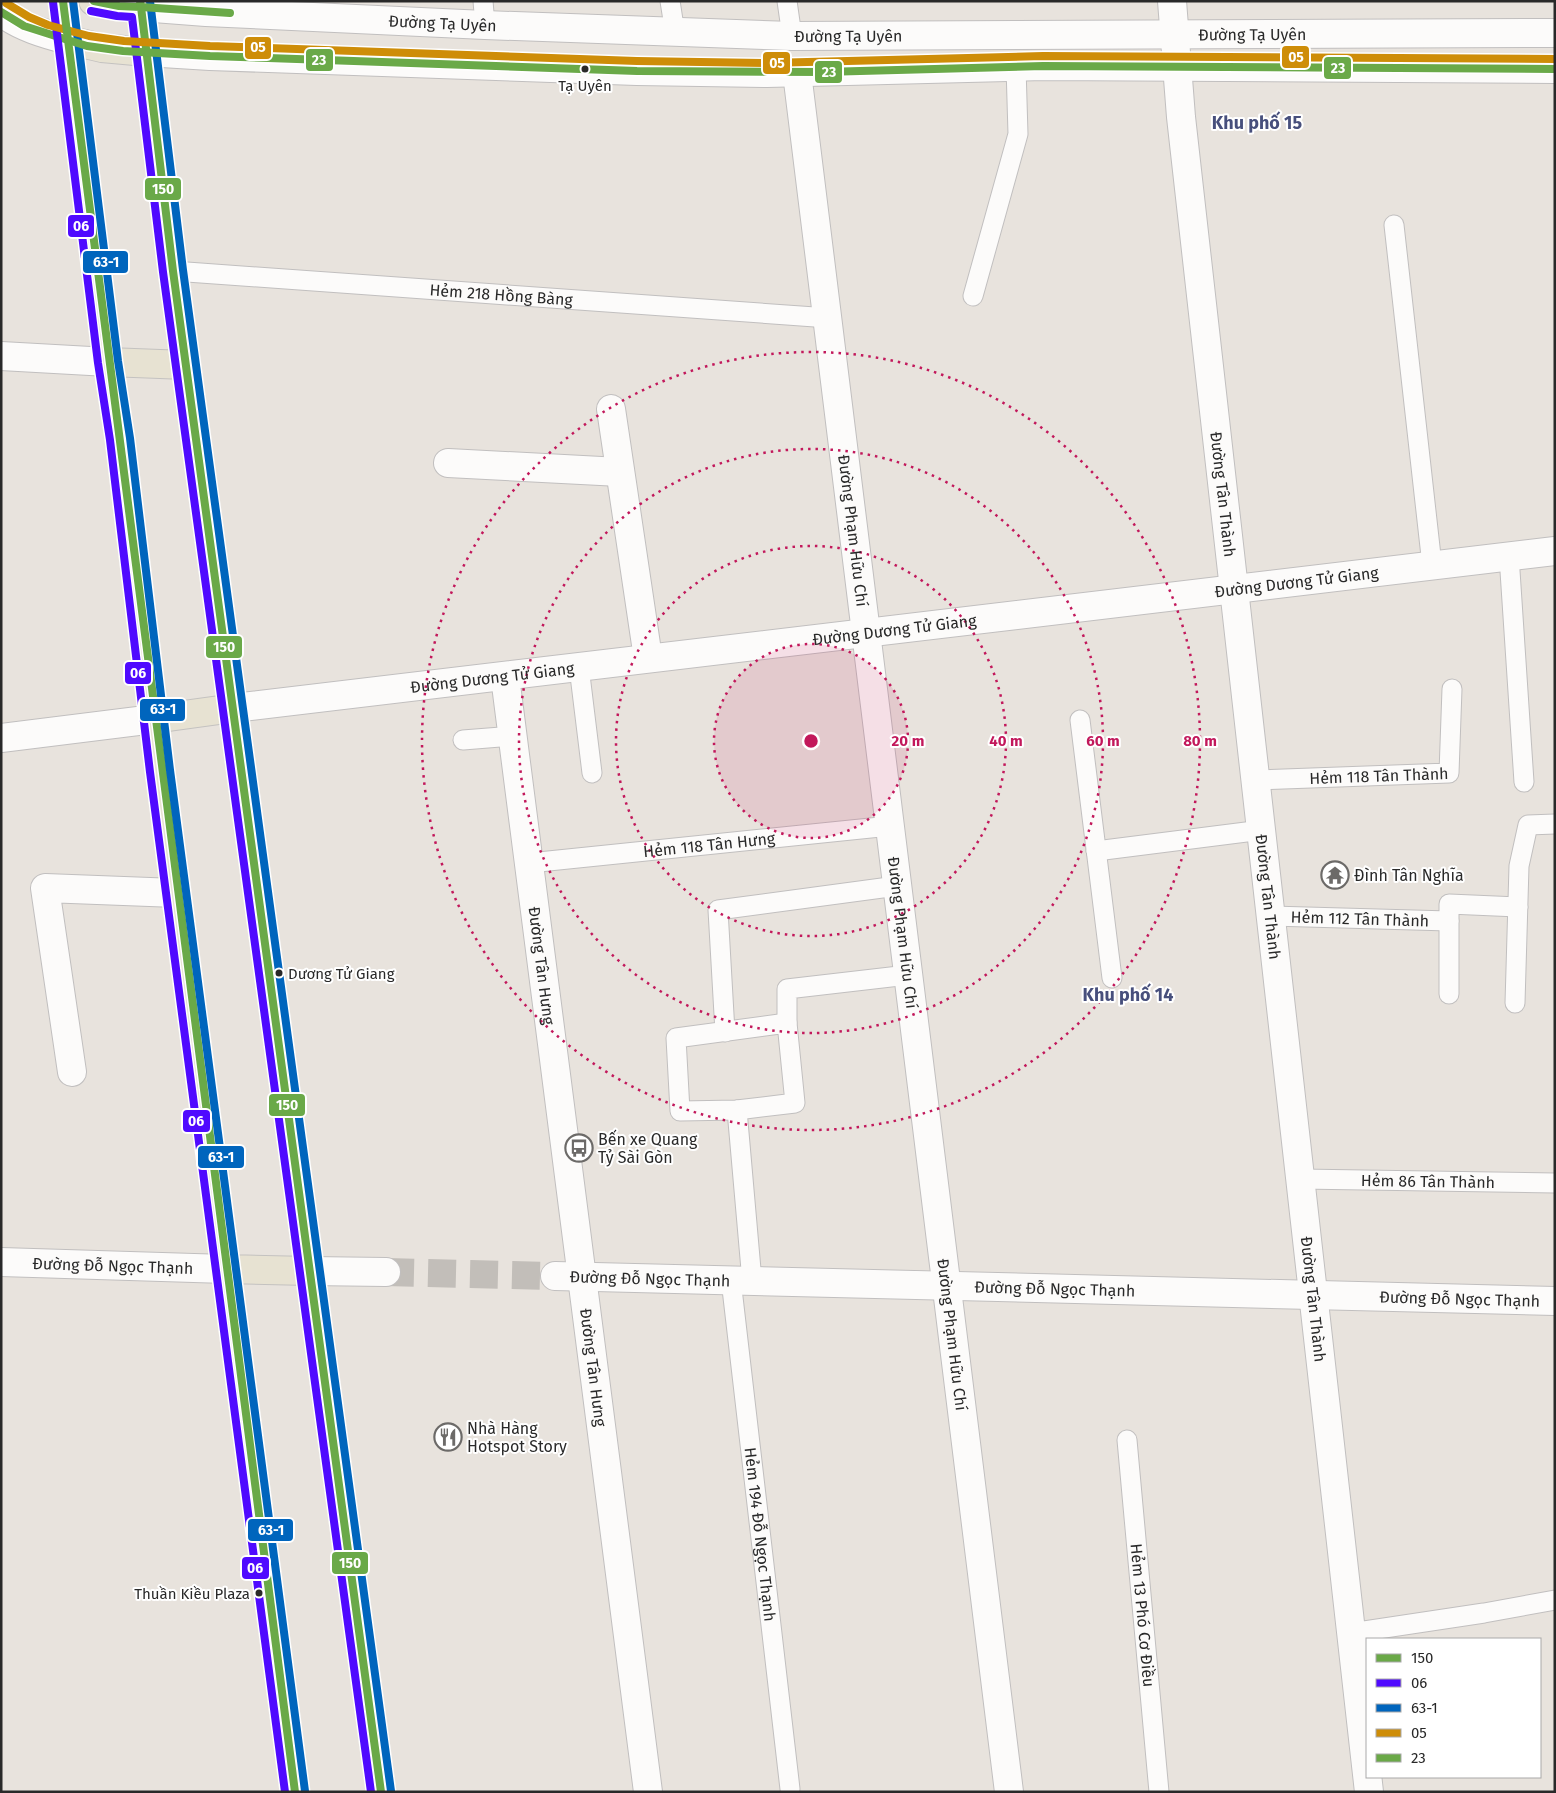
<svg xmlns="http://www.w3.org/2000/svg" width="1556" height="1793" font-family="'Fira Sans',sans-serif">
	<rect width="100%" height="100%" fill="#e8e3dd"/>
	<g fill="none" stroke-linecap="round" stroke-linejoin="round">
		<path stroke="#c2beb9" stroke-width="28" stroke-dasharray="28 14" stroke-linecap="butt" d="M386 1272 555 1276"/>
		<g stroke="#c1bfbf" stroke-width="21">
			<g id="service">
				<path d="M483 1 485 25"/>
				<path d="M670 1 675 33"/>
				<path d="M787 1 792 36"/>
				<path d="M1394 225 1432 565"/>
				<path id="s1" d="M173 271 829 318"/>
				<path d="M973 296 1018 134 1016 67"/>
				<path d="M1509 556 1524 782"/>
				<path d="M579 667 592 773"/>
				<path d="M1080 720 1112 978"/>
				<path d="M463 740 513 736"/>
				<path id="s2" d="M1255 780 1449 773 1452 689"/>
				<path d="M1096 851 1262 830"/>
				<path id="s3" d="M529 863 890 826"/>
				<path id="s4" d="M1271 916 1449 921V904L1518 907"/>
				<path d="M1449 994V921"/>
				<path d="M1515 1003 1519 866 1528 825 1555 824"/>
				<path d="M787 1023 795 1103 737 1110 680 1111 676 1038Z"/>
				<path d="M787 1023V989L908 975"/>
				<path d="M725 1032 718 910 897 886"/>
				<path d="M737 1110 752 1281"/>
				<path id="s5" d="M1300 1179 1555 1183"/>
				<path id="s6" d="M731 1280 790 1789"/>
				<path id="s7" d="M1127 1440 1159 1792"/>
				<path d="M1351 1633 1484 1613 1555 1600"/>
			</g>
		</g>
		<g stroke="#c1bfbf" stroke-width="30">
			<g id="minor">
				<path id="s8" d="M797 73 1009 1792"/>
				<path d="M611 409 648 658"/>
				<path d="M448 463 620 472"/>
				<path id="s9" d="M505 677 648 1792"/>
				<path d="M72 1072 45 888 176 893"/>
			</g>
		</g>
		<g stroke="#c1bfbf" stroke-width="30">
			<g id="tertiary">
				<path id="s10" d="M1172 1 1181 117 1369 1792"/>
				<path d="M1 12C20 27 45 34 68 40"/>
				<path d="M1 356 108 362"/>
				<path id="s11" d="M234 708 1555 551"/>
				<path d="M1 738 154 719"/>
				<path id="s12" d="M1 1262 226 1269"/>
				<path d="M309 1271 386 1272"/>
				<path id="s13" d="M555 1276 1555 1301"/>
			</g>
		</g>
		<g stroke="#c1bfbf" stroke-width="30">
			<g id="secondary">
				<path id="s14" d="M141 7 206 12 485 25 792 36 1555 33"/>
				<path d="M146 52 210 56 637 71 767 73 1043 66 1555 69"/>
			</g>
		</g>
		<g stroke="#c4c2c0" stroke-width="30">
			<path id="primary" d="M63 1 108 362 120 439 160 771 295 1792
				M93 1 119 6 141 7
				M140 1 173 271 381 1792
				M68 40 102 48 146 52
				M108 362 186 365
				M154 719 234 708
				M226 1269 309 1271"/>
		</g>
		<use href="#service" stroke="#fcfbfa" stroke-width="19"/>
		<use href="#minor" stroke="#fcfbfa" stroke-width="28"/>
		<use href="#tertiary" stroke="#fcfbfa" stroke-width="28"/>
		<use href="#secondary" stroke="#fcfbfa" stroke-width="28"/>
		<use href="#primary" stroke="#e7e2d2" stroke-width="28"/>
		<g stroke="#fff" stroke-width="11">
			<path id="bus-1" d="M94 1 119 6 141 7 173 271 381 1792
				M1 12 24 26 68 40 295 1792"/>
		</g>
		<g stroke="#fff" stroke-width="11">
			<path id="bus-2" d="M53 2 98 363 110 440 150 772 285 1792
				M91 11 117 16 132 17 163 272 371 1792"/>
		</g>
		<g stroke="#fff" stroke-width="11">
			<path id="bus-3" d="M73 1 118 361 130 438 170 770 305 1791
				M150 1 183 270 391 1791"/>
		</g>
		<g stroke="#fff" stroke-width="11">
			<path id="bus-4" d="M6 3 29 17 48 25 89 36 124 41 210 46 637 61 767 63 1043 56 1555 59"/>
		</g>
		<g stroke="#fff" stroke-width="11">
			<path id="bus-5" d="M63 1 68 40 87 46 123 51 210 56 637 71 823 72 1043 66 1555 69
				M140 1 141 7 230 13"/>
		</g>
		<use href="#bus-1" stroke="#6aa948" stroke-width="8"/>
		<use href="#bus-2" stroke="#4f0aff" stroke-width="8"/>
		<use href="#bus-3" stroke="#0065bd" stroke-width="8"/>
		<use href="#bus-4" stroke="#ce8d08" stroke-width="8"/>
		<use href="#bus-5" stroke="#6aa948" stroke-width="8"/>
	</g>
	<circle cx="811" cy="741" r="97" fill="#c2185b" fill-opacity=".12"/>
	<g fill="none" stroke="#c2185b" stroke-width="2.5" stroke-dasharray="2.5 5">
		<circle cx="811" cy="741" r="97"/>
		<circle cx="811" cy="741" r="195"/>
		<circle cx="811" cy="741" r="292"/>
		<circle cx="811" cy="741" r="389"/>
	</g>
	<defs>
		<g id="temple-ring" transform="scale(1.4375)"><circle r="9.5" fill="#fff" stroke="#6c6a68" stroke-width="1.5"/><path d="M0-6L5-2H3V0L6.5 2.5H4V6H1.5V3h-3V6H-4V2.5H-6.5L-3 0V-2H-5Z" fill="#6c6a68"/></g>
		<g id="bus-ring" transform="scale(1.4375)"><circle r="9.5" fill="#fff" stroke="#6c6a68" stroke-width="1.5"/><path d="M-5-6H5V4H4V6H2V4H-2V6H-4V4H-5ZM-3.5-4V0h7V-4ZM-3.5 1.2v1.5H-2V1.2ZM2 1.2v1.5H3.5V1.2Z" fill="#6c6a68"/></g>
		<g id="restaurant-ring" transform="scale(1.4375)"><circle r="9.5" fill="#fff" stroke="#6c6a68" stroke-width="1.5"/><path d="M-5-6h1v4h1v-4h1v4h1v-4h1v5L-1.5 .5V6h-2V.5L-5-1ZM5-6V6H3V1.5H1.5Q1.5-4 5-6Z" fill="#6c6a68"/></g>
	</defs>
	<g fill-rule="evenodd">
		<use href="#temple-ring" x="1335" y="875"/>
		<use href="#bus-ring" x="579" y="1148"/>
		<use href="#restaurant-ring" x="448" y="1437"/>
	</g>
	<g fill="#292929" stroke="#fff" stroke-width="2">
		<circle cx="585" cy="69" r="4.5"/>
		<circle cx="279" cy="973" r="4.5"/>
		<circle cx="259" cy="1593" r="4.5"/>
	</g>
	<g text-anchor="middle" stroke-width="4" stroke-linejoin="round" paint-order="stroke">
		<g font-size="15" fill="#292929" stroke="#fff">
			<text x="585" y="91">Tạ Uyên</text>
			<text x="288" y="979" text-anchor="start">Dương Tử Giang</text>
			<text x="250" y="1599" text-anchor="end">Thuần Kiều Plaza</text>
		</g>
		<g font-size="16" fill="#292929" stroke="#fff">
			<text dy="6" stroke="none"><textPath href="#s14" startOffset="302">Đường Tạ Uyên</textPath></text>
			<text dy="6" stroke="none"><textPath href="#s14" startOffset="1112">Đường Tạ Uyên</textPath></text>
			<text dy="6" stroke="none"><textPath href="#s14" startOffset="708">Đường Tạ Uyên</textPath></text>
			<text dy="6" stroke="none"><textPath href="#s1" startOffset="329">Hẻm 218 Hồng Bàng</textPath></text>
			<text dy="6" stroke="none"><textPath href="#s10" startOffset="496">Đường Tân Thành</textPath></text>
			<text dy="6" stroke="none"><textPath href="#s8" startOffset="461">Đường Phạm Hữu Chí</textPath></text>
			<text dy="6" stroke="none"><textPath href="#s11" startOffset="1070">Đường Dương Tử Giang</textPath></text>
			<text dy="6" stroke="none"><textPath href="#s11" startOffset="665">Đường Dương Tử Giang</textPath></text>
			<text dy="6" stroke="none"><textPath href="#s11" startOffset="260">Đường Dương Tử Giang</textPath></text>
			<text dy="6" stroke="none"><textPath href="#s2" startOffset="124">Hẻm 118 Tân Thành</textPath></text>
			<text dy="6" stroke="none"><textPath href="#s3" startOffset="181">Hẻm 118 Tân Hưng</textPath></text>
			<text dy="6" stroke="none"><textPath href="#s10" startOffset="901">Đường Tân Thành</textPath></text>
			<text dy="6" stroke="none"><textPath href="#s4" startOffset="89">Hẻm 112 Tân Thành</textPath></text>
			<text dy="6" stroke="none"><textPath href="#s8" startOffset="866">Đường Phạm Hữu Chí</textPath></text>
			<text dy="6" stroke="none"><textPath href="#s9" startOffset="291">Đường Tân Hưng</textPath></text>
			<text dy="6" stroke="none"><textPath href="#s5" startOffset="128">Hẻm 86 Tân Thành</textPath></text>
			<text dy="6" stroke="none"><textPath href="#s12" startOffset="112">Đường Đỗ Ngọc Thạnh</textPath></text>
			<text dy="6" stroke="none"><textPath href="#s13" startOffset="95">Đường Đỗ Ngọc Thạnh</textPath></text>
			<text dy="6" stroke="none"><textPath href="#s13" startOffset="500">Đường Đỗ Ngọc Thạnh</textPath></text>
			<text dy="6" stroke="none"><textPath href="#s13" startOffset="905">Đường Đỗ Ngọc Thạnh</textPath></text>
			<text dy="6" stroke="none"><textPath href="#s10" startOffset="1306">Đường Tân Thành</textPath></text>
			<text dy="6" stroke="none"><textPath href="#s8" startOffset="1271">Đường Phạm Hữu Chí</textPath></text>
			<text dy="6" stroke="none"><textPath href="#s9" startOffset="696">Đường Tân Hưng</textPath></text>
			<text dy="6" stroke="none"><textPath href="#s6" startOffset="256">Hẻm 194 Đỗ Ngọc Thạnh</textPath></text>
			<text dy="6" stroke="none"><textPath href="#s7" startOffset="176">Hẻm 13 Phó Cơ Điều</textPath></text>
		</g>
		<g font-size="16" fill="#292929" stroke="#fff" text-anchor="start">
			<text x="1354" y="881">Đình Tân Nghĩa</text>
			<text x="598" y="1145">Bến xe Quang<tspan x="598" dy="18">Tỷ Sài Gòn</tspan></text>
			<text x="467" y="1434">Nhà Hàng<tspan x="467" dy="18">Hotspot Story</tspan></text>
		</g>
		<g font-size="18" font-weight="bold" fill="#474f7c" stroke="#fff">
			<text x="1257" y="129">Khu phố 15</text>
			<text x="1128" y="1001">Khu phố 14</text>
		</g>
	</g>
	<circle cx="811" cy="741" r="8" fill="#c2185b" stroke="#fff" stroke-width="2.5"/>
	<g font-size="15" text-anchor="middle" font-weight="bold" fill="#c2185b" stroke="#fff" stroke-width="4" stroke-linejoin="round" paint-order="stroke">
		<text x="908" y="746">20 m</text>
		<text x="1006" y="746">40 m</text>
		<text x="1103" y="746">60 m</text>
		<text x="1200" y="746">80 m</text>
	</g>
	<g stroke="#fff" stroke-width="2">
		<rect x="244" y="36" width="28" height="24" rx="5" fill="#ce8d08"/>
		<rect x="1281" y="45" width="29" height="24" rx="5" fill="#ce8d08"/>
		<rect x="305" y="48" width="29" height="24" rx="5" fill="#6aa948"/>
		<rect x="762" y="51" width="29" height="24" rx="5" fill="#ce8d08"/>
		<rect x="1323" y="56" width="29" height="24" rx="5" fill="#6aa948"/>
		<rect x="814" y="60" width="29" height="24" rx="5" fill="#6aa948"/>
		<rect x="144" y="177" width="38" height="24" rx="5" fill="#6aa948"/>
		<rect x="67" y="214" width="28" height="24" rx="5" fill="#4f0aff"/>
		<rect x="82" y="250" width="47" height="24" rx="5" fill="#0065bd"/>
		<rect x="205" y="635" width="38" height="24" rx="5" fill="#6aa948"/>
		<rect x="124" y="661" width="28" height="24" rx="5" fill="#4f0aff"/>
		<rect x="139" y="698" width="47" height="24" rx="5" fill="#0065bd"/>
		<rect x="268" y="1093" width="38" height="24" rx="5" fill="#6aa948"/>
		<rect x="182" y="1109" width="29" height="24" rx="5" fill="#4f0aff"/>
		<rect x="197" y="1145" width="48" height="24" rx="5" fill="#0065bd"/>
		<rect x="247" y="1518" width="47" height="24" rx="5" fill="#0065bd"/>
		<rect x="331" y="1551" width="38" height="24" rx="5" fill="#6aa948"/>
		<rect x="241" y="1556" width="29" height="24" rx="5" fill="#4f0aff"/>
	</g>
	<g font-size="14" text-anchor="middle" font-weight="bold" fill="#fff">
		<text x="258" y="52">05</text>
		<text x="1296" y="62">05</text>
		<text x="319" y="65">23</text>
		<text x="777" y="68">05</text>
		<text x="1338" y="73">23</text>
		<text x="829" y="77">23</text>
		<text x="163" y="194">150</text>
		<text x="81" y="231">06</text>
		<text x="106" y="267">63-1</text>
		<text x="224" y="652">150</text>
		<text x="138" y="678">06</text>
		<text x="163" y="714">63-1</text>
		<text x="287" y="1110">150</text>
		<text x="196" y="1126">06</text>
		<text x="221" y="1162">63-1</text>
		<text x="271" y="1535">63-1</text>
		<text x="350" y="1568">150</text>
		<text x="255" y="1573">06</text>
	</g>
	<rect width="1556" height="1793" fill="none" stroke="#292929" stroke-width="5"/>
	<rect x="1366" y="1638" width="175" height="140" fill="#ffffff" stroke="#a9a9a9"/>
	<rect x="1376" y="1654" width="25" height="8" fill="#6aa948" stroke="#a9a9a9"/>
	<text x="1411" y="1663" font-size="15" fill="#292929">150</text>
	<rect x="1376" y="1679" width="25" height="8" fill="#4f0aff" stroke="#a9a9a9"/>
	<text x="1411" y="1688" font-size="15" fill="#292929">06</text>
	<rect x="1376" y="1704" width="25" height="8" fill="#0065bd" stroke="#a9a9a9"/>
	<text x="1411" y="1713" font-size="15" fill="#292929">63-1</text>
	<rect x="1376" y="1729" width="25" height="8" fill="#ce8d08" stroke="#a9a9a9"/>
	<text x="1411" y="1738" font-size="15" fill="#292929">05</text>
	<rect x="1376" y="1754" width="25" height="8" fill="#6aa948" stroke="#a9a9a9"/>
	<text x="1411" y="1763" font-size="15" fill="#292929">23</text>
</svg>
